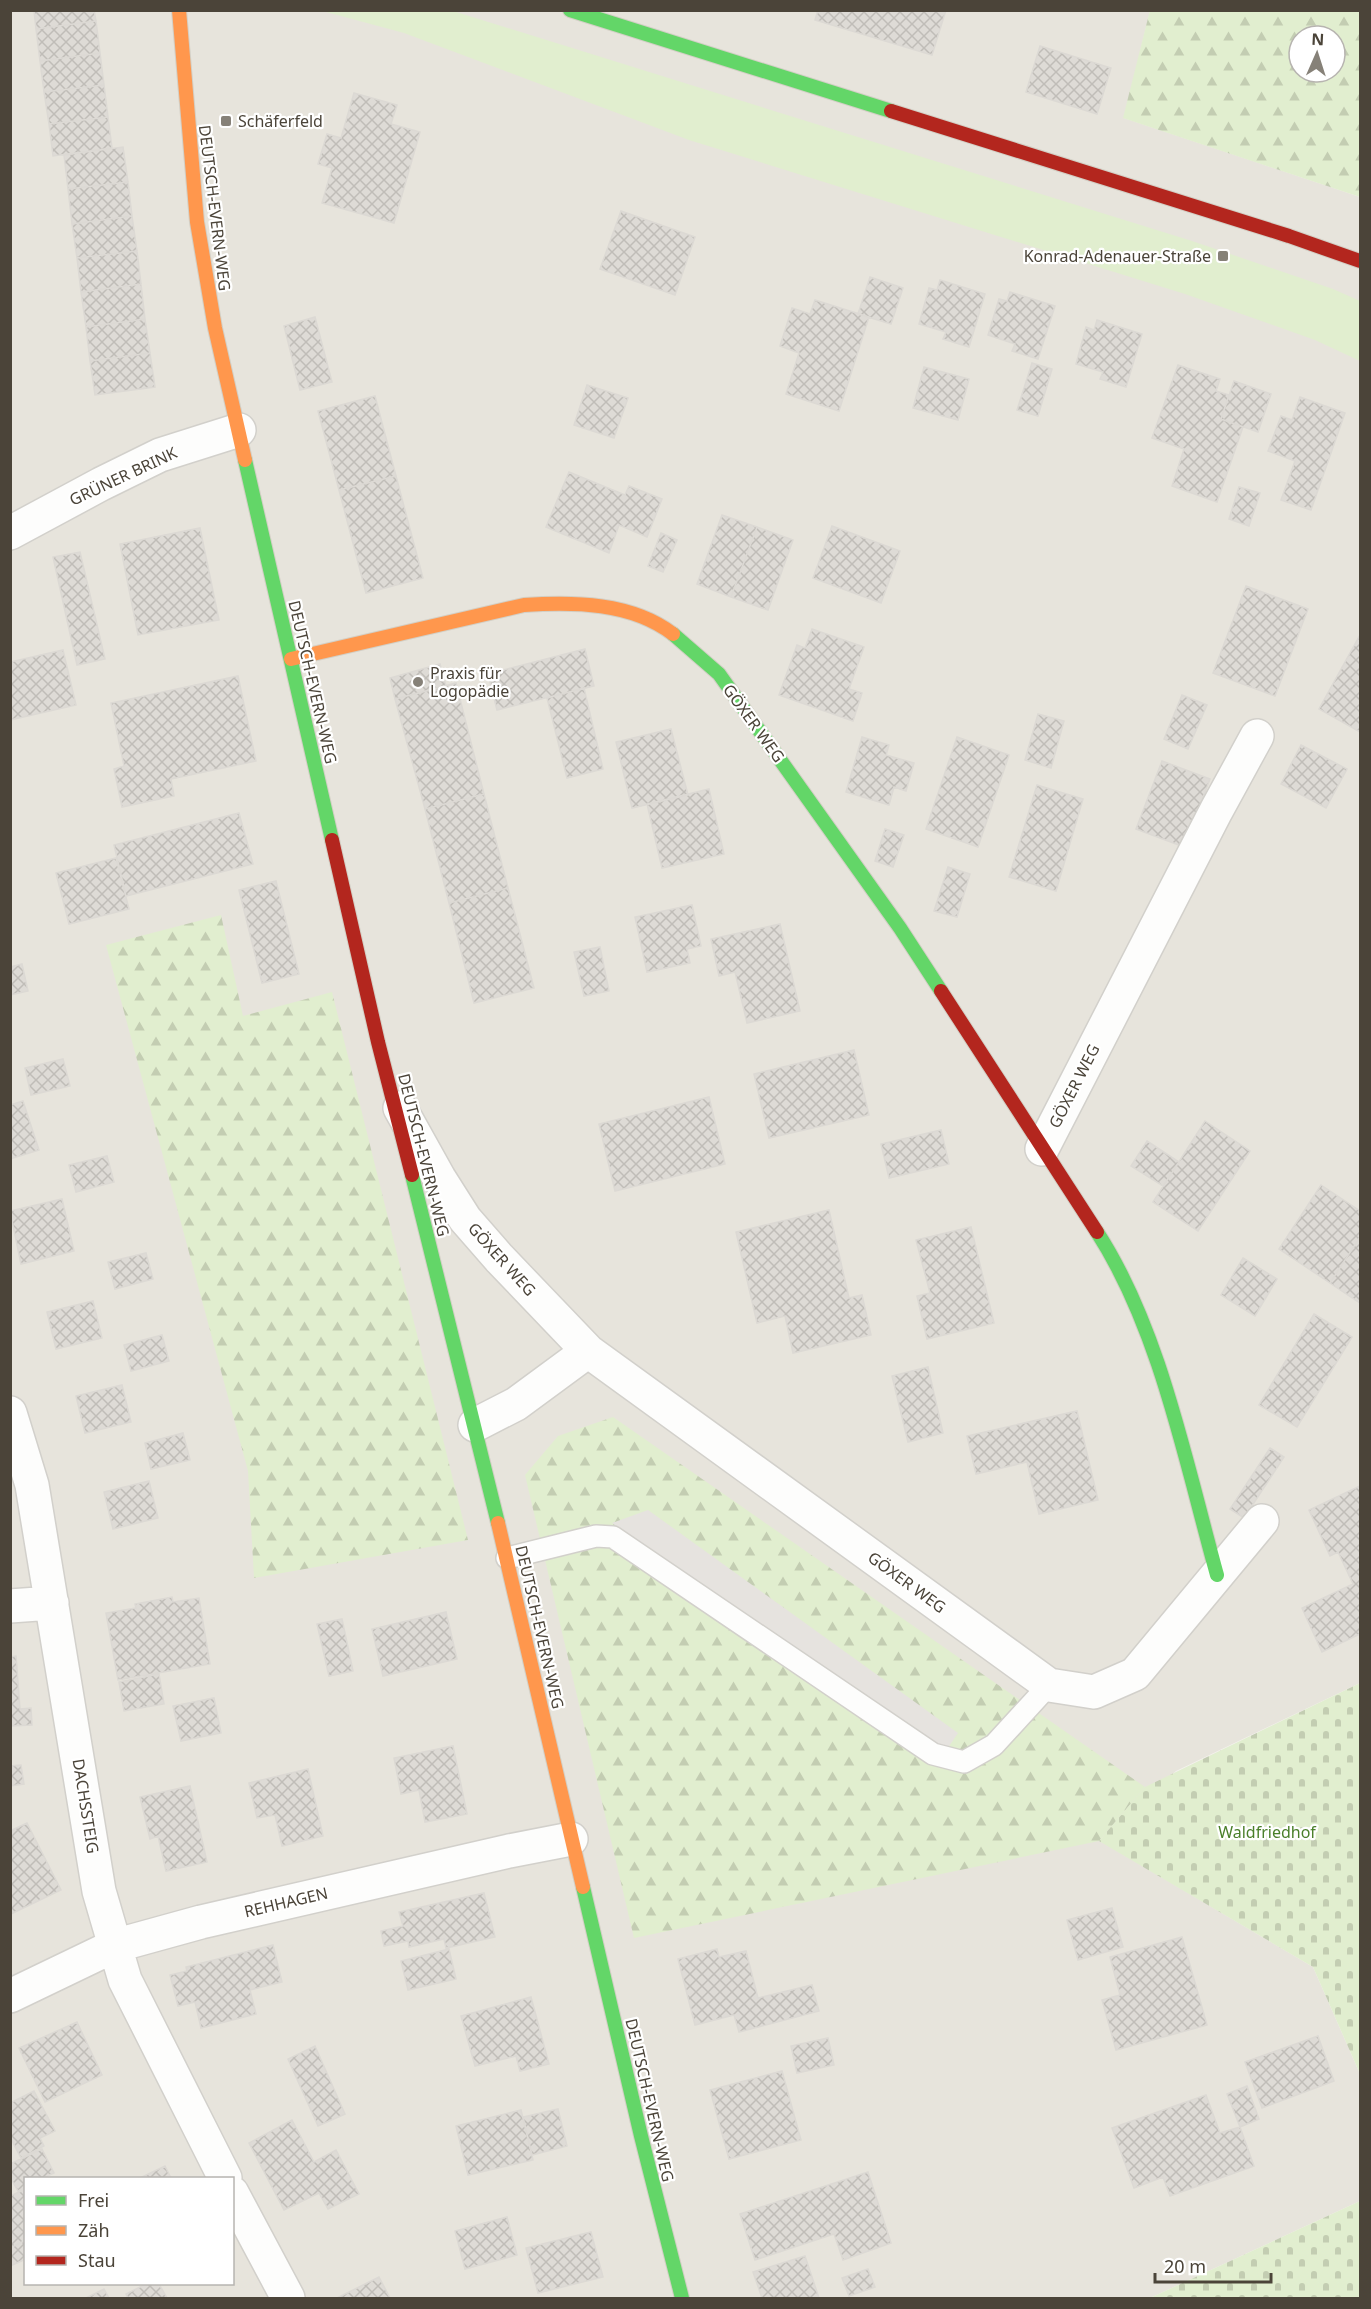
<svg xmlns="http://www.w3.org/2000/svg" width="1371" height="2309" font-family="'Noto Sans',sans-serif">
	<defs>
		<pattern id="forest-firs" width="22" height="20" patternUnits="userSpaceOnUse" patternTransform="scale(1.5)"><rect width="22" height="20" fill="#e1eecf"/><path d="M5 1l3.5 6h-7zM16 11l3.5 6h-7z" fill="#c3cdb2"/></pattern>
		<pattern id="cemetery-stones" width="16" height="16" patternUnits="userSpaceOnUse" patternTransform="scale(1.5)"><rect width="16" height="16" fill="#e1eecf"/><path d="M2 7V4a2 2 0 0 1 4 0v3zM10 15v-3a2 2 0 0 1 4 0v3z" fill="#c3cdb2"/></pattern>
		<pattern id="building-cross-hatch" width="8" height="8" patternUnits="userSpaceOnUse" patternTransform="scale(1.5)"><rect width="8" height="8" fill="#dedbd6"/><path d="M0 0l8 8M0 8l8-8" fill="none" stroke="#c0bdb8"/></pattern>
	</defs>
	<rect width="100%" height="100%" fill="#f4f2ee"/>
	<path fill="#e7e4dc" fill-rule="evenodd" d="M11 11H1150L1124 118 1360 197V1683L1176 1771 1099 1840 1313 1967 1360 2074V2201L1150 2298H11ZM26 2178H232V2284H26Z"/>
	<path fill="#e1eecf" d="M306 11H453L1192 241 1333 289 1360 301V361L1315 340 1185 294 689 140 404 33 326 12Z"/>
	<path fill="url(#forest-firs)" fill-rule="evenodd" d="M1150 10 1360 11V197L1123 118ZM1299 36H1335V72H1299Z
		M221 915 243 1016 332 992 468 1540 254 1578 248 1471 106 945Z
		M613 1417 1145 1787 1099 1841 634 1938 525 1475 558 1436Z"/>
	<path fill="url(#cemetery-stones)" d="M1360 1683V2074L1313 1967 1099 1841 1145 1787Z
		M1360 2201V2298H1150Z"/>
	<path fill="#e6e3df" d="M648 1510 958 1733 943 1755 612 1523Z"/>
	<path fill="url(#building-cross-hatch)" stroke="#dcd9d4" stroke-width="1.5" d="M34 10H94L96 21 36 29Z
		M818 10H946L932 55 815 20Z
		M96 21 100 53 40 61 36 29Z
		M1040 46 1111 68 1097 114 1026 92Z
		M100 53 104 85 44 92 40 61Z
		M104 85 108 117 49 124 44 92Z
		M354 93 397 105 391 124 420 132 394 223 322 203 332 168 318 164 327 134 341 138Z
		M108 117 112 148 53 156 49 124Z
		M123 147 128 182 68 189 64 155Z
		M128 182 132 216 72 224 68 189Z
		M621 211 695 237 675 295 600 269Z
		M132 216 137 251 77 258 72 224Z
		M137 251 141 284 81 292 77 258Z
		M870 277 903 288 891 324 858 314Z
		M940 280 985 294 969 347 943 339 946 332 919 324 929 288 937 290Z
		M141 284 145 319 86 327 81 292Z
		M1010 292 1055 306 1038 359 1012 351 1015 344 988 335 999 299 1007 301Z
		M815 300 869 317 839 411 786 394 799 353 780 346 792 308 810 314Z
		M315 317 332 382 300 390 284 326Z
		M145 319 150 353 90 361 86 327Z
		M1097 320 1142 334 1126 387 1100 379 1103 372 1076 364 1086 327 1094 330Z
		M150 353 155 387 95 395 90 361Z
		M1032 363 1052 369 1038 416 1017 410Z
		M1178 365 1220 379 1216 391 1229 395 1221 419 1243 427 1217 502 1172 486 1184 449 1152 438Z
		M924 367 969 379 958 420 913 408Z
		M1234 381 1271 394 1258 432 1221 419Z
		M587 385 628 398 614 438 574 425Z
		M375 396 396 476 339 490 318 411Z
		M1300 397 1345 413 1311 510 1281 500 1295 461 1268 451 1281 416 1292 420Z
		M569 472 625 495 629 486 662 499 647 537 619 525 609 553 546 527Z
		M396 476 423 578 366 593 339 490Z
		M1239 487 1260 493 1249 526 1229 519Z
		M722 515 757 527 731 597 697 584Z
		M832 526 900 551 881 603 813 578Z
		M757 527 793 540 768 610 731 597Z
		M200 528 219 620 138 635 120 544Z
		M661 533 677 540 663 572 648 566Z
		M80 552 105 659 77 665 53 557Z
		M1246 586 1308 609 1275 696 1213 673Z
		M812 629 864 647 849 689 862 693 853 721 779 695 797 645 805 648Z
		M1360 635V732L1319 709Z
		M585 649 594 686 497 710 488 674Z
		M63 650 76 705 10 720V662Z
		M440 664 446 686 395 699 390 678Z
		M238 676 256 761 171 779 174 796 122 807 114 769 124 766 111 703Z
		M456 683 484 794 425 809 395 699Z
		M584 688 603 769 567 778 547 698Z
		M1182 695 1207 705 1188 749 1164 739Z
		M1038 714 1064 721 1051 768 1025 760Z
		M671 729 688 795 632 808 616 742Z
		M862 737 889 745 886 755 914 763 906 791 894 787 889 805 846 792Z
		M957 737 1009 755 978 847 926 829Z
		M1301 745 1347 769 1326 808 1281 784Z
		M1162 761 1210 779 1184 847 1136 829Z
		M1037 785 1083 799 1056 891 1009 877Z
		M709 789 724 854 662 868 647 804Z
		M484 794 508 888 449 903 425 809Z
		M239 813 253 864 126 896 114 845Z
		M885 829 904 835 893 867 875 861Z
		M116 858 129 909 69 924 56 873Z
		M948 867 970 874 957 917 934 911Z
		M276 881 299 974 262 983 239 890Z
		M508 888 534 988 474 1003 449 903Z
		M692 905 701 946 687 949 690 963 647 972 635 917Z
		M780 924 800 1011 747 1023 735 972 719 976 711 939Z
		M600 947 609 991 584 996 574 952Z
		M22 964 28 991 10 995V967Z
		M854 1050 869 1115 769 1138 754 1074Z
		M63 1059 70 1086 31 1095 25 1068Z
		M709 1097 725 1164 615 1191 599 1124Z
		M23 1101 39 1150 10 1159V1105Z
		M1205 1121 1250 1151 1198 1231 1153 1202Z
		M941 1130 949 1164 889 1178 881 1144Z
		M1147 1141 1179 1162 1163 1186 1131 1166Z
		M107 1156 114 1182 76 1192 69 1165Z
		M1321 1185 1360 1211V1237L1330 1283 1279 1249Z
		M62 1199 74 1251 21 1264 10 1211Z
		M829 1210 849 1298 862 1295 871 1335 793 1353 785 1316 757 1323 736 1232Z
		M971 1227 994 1323 927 1339 917 1296 930 1293 916 1240Z
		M1360 1237V1303L1330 1283Z
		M146 1253 153 1279 115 1289 108 1262Z
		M1243 1258 1277 1279 1255 1316 1221 1295Z
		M93 1301 102 1338 56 1349 47 1312Z
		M1314 1314 1352 1337 1297 1427 1259 1405Z
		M162 1335 169 1361 131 1371 124 1345Z
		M928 1367 943 1433 908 1442 892 1376Z
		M122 1385 131 1422 85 1433 76 1396Z
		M1077 1411 1098 1500 1039 1514 1027 1462 976 1474 967 1436Z
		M183 1433 190 1460 151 1469 145 1443Z
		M1270 1448 1284 1457 1244 1518 1230 1509Z
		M149 1481 158 1518 113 1529 104 1492Z
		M1360 1486V1634L1322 1652 1302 1608 1353 1584 1338 1552 1330 1556 1309 1510Z
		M172 1597 173 1602 199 1598 210 1664 118 1680 106 1613 136 1608 135 1604Z
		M446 1612 457 1659 383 1676 372 1629Z
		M342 1619 353 1671 329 1676 317 1624Z
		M16 1656 20 1709 31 1708 32 1725 10 1726V1657Z
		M159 1674 164 1704 124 1711 119 1682Z
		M214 1698 221 1733 181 1741 173 1706Z
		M453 1746 467 1814 425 1822 419 1790 401 1794 394 1758Z
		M21 1765 24 1784 10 1786V1766Z
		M308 1769 323 1836 282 1846 275 1815 257 1818 249 1783Z
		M190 1786 207 1862 166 1871 158 1836 150 1839 140 1797Z
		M27 1823 61 1890 11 1914 10 1831Z
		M484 1893 495 1937 446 1948 444 1939 409 1947 408 1941 384 1946 381 1931 403 1926 399 1912Z
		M1112 1908 1123 1947 1078 1960 1067 1920Z
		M1182 1937 1207 2025 1116 2050 1102 2000 1120 1995 1110 1957Z
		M273 1945 282 1982 250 1990 256 2014 201 2028 195 2002 178 2006 170 1975 187 1971 186 1967Z
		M449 1949 456 1979 408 1990 401 1961Z
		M717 1949 719 1957 746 1951 758 1998 812 1985 819 2011 739 2032 734 2015 695 2025 678 1959Z
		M531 1997 549 2064 520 2071 516 2056 475 2066 461 2016Z
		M77 2022 102 2075 45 2102 19 2048Z
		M1318 2036 1334 2081 1262 2108 1245 2062Z
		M828 2038 834 2065 797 2073 791 2046Z
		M315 2046 345 2114 318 2126 288 2059Z
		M782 2071 801 2140 729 2159 710 2090Z
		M1247 2086 1259 2119 1240 2127 1227 2094Z
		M34 2091 55 2131 40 2138 44 2146 21 2158 10 2137V2103Z
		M1206 2095 1220 2133 1240 2127 1254 2166 1170 2196 1163 2177 1134 2188 1112 2128Z
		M558 2109 567 2146 532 2155 523 2117Z
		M521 2110 533 2160 468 2175 456 2126Z
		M292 2120 314 2162 336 2150 359 2194 328 2209 319 2193 284 2210 249 2143Z
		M42 2149 54 2173 43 2178H26V2187L18 2191 10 2177V2164Z
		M165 2166 171 2178H140Z
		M868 2172 891 2243 843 2260 834 2234 755 2260 740 2214Z
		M26 2189V2240L10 2248V2196Z
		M507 2217 517 2255 465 2269 455 2231Z
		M591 2232 603 2277 538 2293 526 2248Z
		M26 2240V2259L10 2266V2248Z
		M805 2256 819 2298H762L753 2272Z
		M868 2269 875 2287 849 2296 842 2278Z
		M379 2277 390 2298H337Z
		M146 2284H159L167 2298H128L126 2294Z
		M104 2289 109 2298H86Z"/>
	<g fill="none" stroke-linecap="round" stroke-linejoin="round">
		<g stroke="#d2d0cb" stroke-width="24">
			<path id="lane" d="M507 1558 596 1536 613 1537 933 1754 964 1762 994 1745 1049 1685"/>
		</g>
		<g stroke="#d2d0cb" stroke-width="36">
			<path id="street" d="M10 533 101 484 160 455 239 430
				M400 1108 439 1178 465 1219 499 1258 588 1351 1049 1685 1094 1692 1135 1674 1262 1521
				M1042 1149 1216 811 1257 736
				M10 1413 32 1485 99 1891 125 1980 225 2178
				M475 1425 516 1404 588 1351
				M10 1606 52 1603
				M10 1996 114 1946 201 1922 509 1851 571 1839
				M232 2193 288 2298"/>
		</g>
		<g stroke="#d3cfc5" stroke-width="16">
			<path id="fast" d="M570 10 891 111
				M245 460 332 840
				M673 634 719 674 900 928 941 991
				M412 1175 498 1523
				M1097 1232C1160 1329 1186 1464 1217 1575
				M583 1887 641 2136 682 2298"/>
		</g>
		<g stroke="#d3cfc5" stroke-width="16">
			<path id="slow" d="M179 10 197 222 215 328 245 460
				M291 659 524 605C574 602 631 602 673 634
				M498 1523 583 1887"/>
		</g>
		<g stroke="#d3cfc5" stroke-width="16">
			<path id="jam" d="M891 111 1289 236 1360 261
				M332 840 378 1042 412 1175
				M941 991 1097 1232"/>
		</g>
		<use href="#lane" stroke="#fdfdfc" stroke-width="21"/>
		<use href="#street" stroke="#fdfdfc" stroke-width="33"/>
		<use href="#fast" stroke="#63d668" stroke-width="14"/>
		<use href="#slow" stroke="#ff974d" stroke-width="14"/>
		<use href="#jam" stroke="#b3261e" stroke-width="14"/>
	</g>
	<g fill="#868178" stroke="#fff" stroke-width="2">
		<rect x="220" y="115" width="12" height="12" rx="3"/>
		<rect x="1217" y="250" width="12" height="12" rx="3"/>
		<circle cx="418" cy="682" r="6"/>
	</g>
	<g text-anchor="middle" stroke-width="4.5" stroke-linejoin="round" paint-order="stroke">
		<g font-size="16" fill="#4b4439" stroke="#fff" text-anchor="start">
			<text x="238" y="127">Schäferfeld</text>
			<text x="1211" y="262" text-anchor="end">Konrad-Adenauer-Straße</text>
			<text x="430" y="679">Praxis für<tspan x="430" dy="18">Logopädie</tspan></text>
		</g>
		<g font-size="16" fill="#4b4439" stroke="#fff">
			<text transform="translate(215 208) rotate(83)" y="6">DEUTSCH-EVERN-WEG</text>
			<text transform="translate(123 476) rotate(-25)" y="6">GRÜNER BRINK</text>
			<text transform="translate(313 682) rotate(77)" y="6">DEUTSCH-EVERN-WEG</text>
			<text transform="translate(754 723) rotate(54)" y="6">GÖXER WEG</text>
			<text transform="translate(1074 1086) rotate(-63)" y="6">GÖXER WEG</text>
			<text transform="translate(424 1155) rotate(76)" y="6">DEUTSCH-EVERN-WEG</text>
			<text transform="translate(502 1259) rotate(48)" y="6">GÖXER WEG</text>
			<text transform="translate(907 1582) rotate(36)" y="6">GÖXER WEG</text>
			<text transform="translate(540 1627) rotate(77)" y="6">DEUTSCH-EVERN-WEG</text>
			<text transform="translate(86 1806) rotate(81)" y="6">DACHSSTEIG</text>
			<text transform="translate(286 1902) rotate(-13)" y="6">REHHAGEN</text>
			<text transform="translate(650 2100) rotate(77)" y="6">DEUTSCH-EVERN-WEG</text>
		</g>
		<g font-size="16" fill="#4a7f2a" stroke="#fff">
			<text x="1267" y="1838">Waldfriedhof</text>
		</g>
	</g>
	<rect width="1371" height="2309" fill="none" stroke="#4b4439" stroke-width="24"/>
	<rect x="24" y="2177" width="210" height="108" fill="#ffffff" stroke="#b7b4b0" stroke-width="1.5"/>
	<rect x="36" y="2196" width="30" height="9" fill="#63d668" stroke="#b7b4b0" stroke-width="1.5"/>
	<text x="78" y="2207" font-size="18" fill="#4b4439">Frei</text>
	<rect x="36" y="2226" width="30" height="9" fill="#ff974d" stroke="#b7b4b0" stroke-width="1.5"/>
	<text x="78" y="2237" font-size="18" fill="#4b4439">Zäh</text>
	<rect x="36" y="2256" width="30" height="9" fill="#b3261e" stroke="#b7b4b0" stroke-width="1.5"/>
	<text x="78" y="2267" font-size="18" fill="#4b4439">Stau</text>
	<g transform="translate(1317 54) rotate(3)"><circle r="28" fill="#ffffff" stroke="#b7b4b0" stroke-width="1.5"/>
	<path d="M0-4.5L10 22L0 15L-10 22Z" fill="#868178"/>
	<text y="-9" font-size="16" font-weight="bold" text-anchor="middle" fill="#4b4439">N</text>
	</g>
	<path d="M1155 2273v9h116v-9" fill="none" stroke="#4b4439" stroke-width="3"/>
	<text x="1164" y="2273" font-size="18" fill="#4b4439" stroke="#ffffff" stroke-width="4.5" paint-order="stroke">20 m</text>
</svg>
